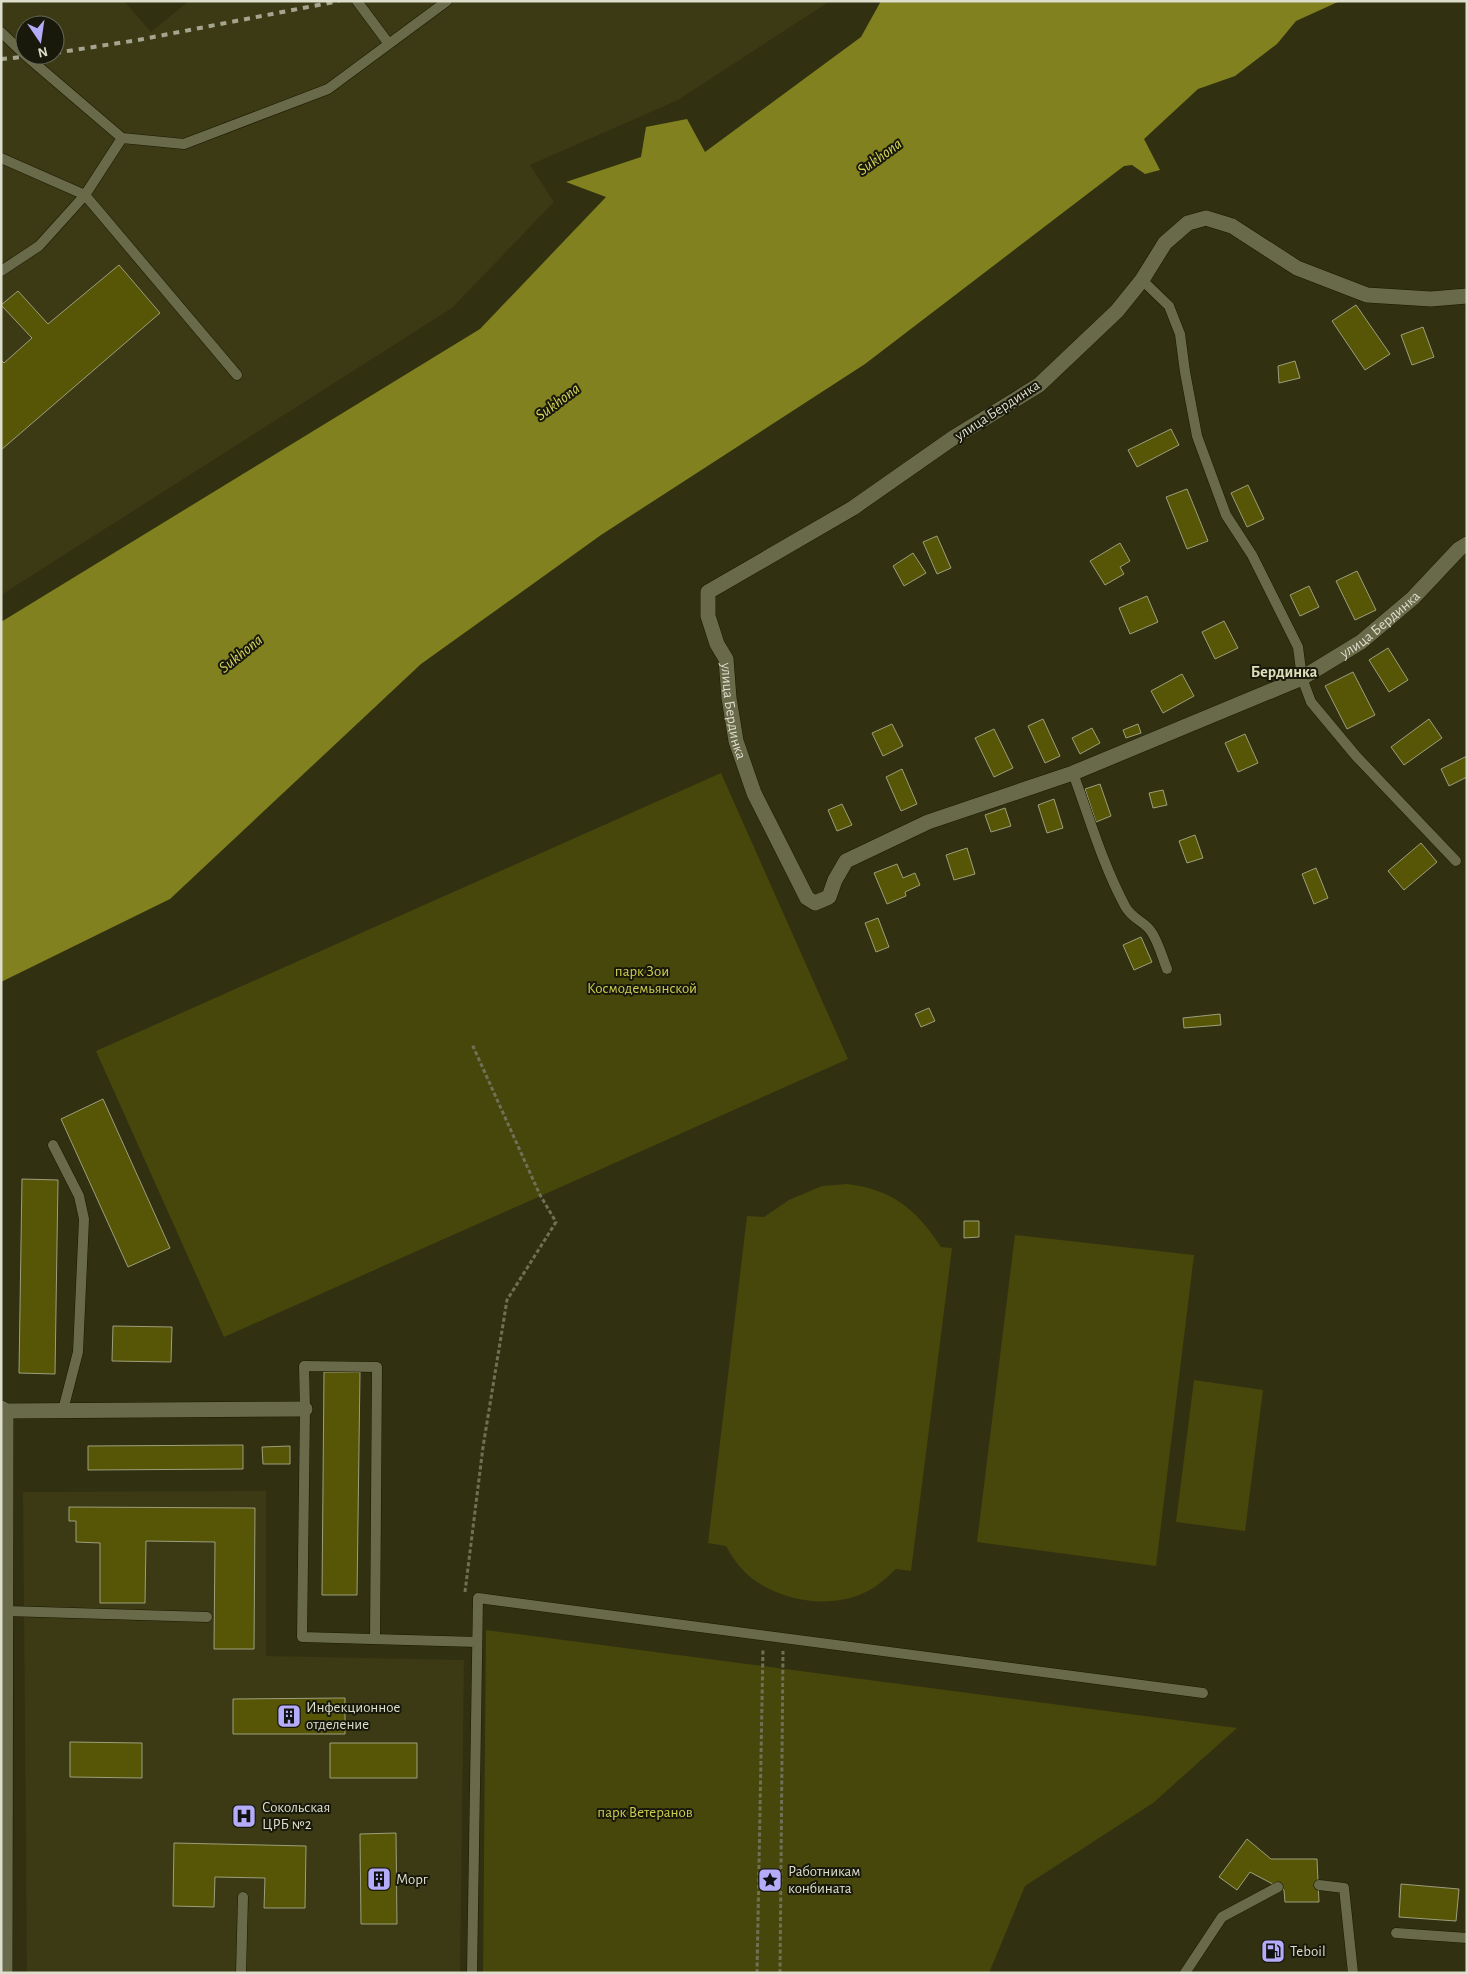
<svg xmlns="http://www.w3.org/2000/svg" width="1468" height="1974" font-family="'Alegreya Sans',sans-serif">
	<rect width="100%" height="100%" fill="#313112"/>
	<path fill="#3b3a14" fill-rule="evenodd" d="M1 1H124L151 32 189 1H830L678 100 530 165 554 202 452 308 1 595ZM25 25H55V55H25Z
		M266 1491V1656L464 1660 460 1973H27L23 1492Z"/>
	<path fill="#47460b" d="M721 773 848 1059 224 1337 96 1051Z
		M847 1184C893 1190 916 1209 941 1247L952 1248 911 1571 896 1569C887 1577 879 1585 868 1591 831 1610 781 1602 749 1576 739 1567 732 1557 726 1546L708 1543 747 1216 764 1217 789 1200 822 1186Z
		M1015 1235 1194 1255 1156 1566 977 1542Z
		M1194 1380 1263 1390 1245 1531 1176 1522Z
		M486 1630 1237 1728 1153 1803 1025 1886 989 1973H483Z"/>
	<path fill="#82811f" d="M881 1H1340L1296 21 1277 44 1235 76 1198 89 1144 139 1160 170 1145 174 1132 165 1124 166 865 364 601 535 421 664 170 899 1 982V622L480 329 606 197 566 182 641 157 646 127 687 119 705 152 861 37Z"/>
	<path fill="#575606" stroke="#9d9e7c" d="M119 265 160 313 1 450V360L4 363 32 338 1 305 18 291 48 324Z
		M1356 305 1390 354 1365 370 1332 321Z
		M1423 327 1434 357 1412 365 1401 335Z
		M1295 361 1300 378 1279 383 1278 366Z
		M1171 429 1179 445 1137 467 1128 450Z
		M1248 485 1264 519 1247 527 1231 493Z
		M1187 489 1208 541 1187 549 1166 497Z
		M937 536 951 568 937 574 923 542Z
		M1120 543 1130 561 1120 567 1124 574 1105 585 1090 561Z
		M913 553 926 573 904 586 893 566Z
		M1357 571 1376 610 1355 620 1336 581Z
		M1309 586 1319 607 1300 616 1290 595Z
		M1147 596 1158 622 1130 634 1119 608Z
		M1224 621 1238 648 1215 659 1202 632Z
		M1388 648 1408 680 1389 692 1369 660Z
		M1353 672 1375 715 1347 729 1325 686Z
		M1182 674 1194 696 1163 713 1151 691Z
		M1043 719 1060 756 1045 763 1028 726Z
		M1429 719 1442 738 1404 765 1391 747Z
		M892 724 903 746 883 756 872 733Z
		M1138 724 1141 733 1126 738 1123 730Z
		M1092 728 1100 743 1080 754 1072 738Z
		M994 729 1013 768 994 777 975 738Z
		M1245 734 1258 763 1238 772 1225 743Z
		M1467 756V777L1449 786 1441 769Z
		M902 769 917 804 901 811 886 777Z
		M1100 784 1111 816 1096 822 1085 789Z
		M1163 790 1167 805 1153 808 1149 793Z
		M1054 799 1063 828 1047 833 1038 805Z
		M842 804 852 825 837 831 828 810Z
		M1005 808 1011 826 991 832 985 815Z
		M1195 835 1203 858 1187 863 1179 841Z
		M1421 843 1437 862 1404 890 1388 871Z
		M967 848 975 874 954 880 946 855Z
		M897 864 903 878 915 873 920 885 905 892 906 896 887 904 874 873Z
		M1316 868 1328 898 1314 904 1302 874Z
		M878 918 889 947 876 952 865 923Z
		M1141 937 1152 962 1134 970 1123 945Z
		M929 1008 935 1021 921 1027 915 1014Z
		M1220 1014 1221 1025 1184 1028 1183 1018Z
		M103 1099 170 1248 128 1267 61 1119Z
		M22 1179 58 1180 55 1374 19 1373Z
		M964 1221H979V1237L964 1238Z
		M113 1326 172 1327 171 1362 112 1361Z
		M324 1372H360L357 1595H322Z
		M243 1445V1469L88 1470V1446Z
		M290 1446V1464H263L262 1447Z
		M69 1507 255 1508 254 1649H214L215 1542 146 1541 145 1603H100V1543L76 1542V1521H69Z
		M345 1698V1734H233V1699Z
		M70 1742 142 1743V1778L70 1777Z
		M330 1743H417V1778H330Z
		M396 1833 397 1924H361L360 1834Z
		M1247 1839 1271 1859H1317L1319 1902H1285L1284 1890 1250 1872 1237 1890 1219 1877Z
		M174 1843 306 1846 305 1908H264L265 1878 215 1877 214 1907 173 1906Z
		M1401 1884 1459 1889 1456 1921 1399 1917Z"/>
	<g fill="none" stroke-linecap="round" stroke-linejoin="round">
		<g stroke="#191800" stroke-width="11">
			<path id="lane" d="M357 1 389 44
				M1 32 25 55
				M25 55 122 138 184 144 328 89 447 1
				M1 158 85 195 237 375
				M1 271 39 246 85 195 122 138
				M1142 280 1169 306 1180 334 1185 372 1197 436 1226 515 1252 555 1298 647 1302 678 1311 702 1356 756 1456 861
				M1073 773C1089 817 1103 865 1125 906 1132 919 1142 920 1150 930 1158 940 1162 957 1167 969
				M53 1145 79 1196 84 1219 78 1352 63 1410
				M6 1611 207 1617
				M375 1639 377 1367 304 1366 305 1409 302 1637 477 1642
				M1319 1885 1344 1888 1353 1973
				M1396 1933 1467 1938
				M241 1973 243 1897
				M472 1973 478 1598 1203 1693
				M1185 1973 1222 1917 1278 1887"/>
		</g>
		<g stroke="#191800" stroke-width="16">
			<g id="street">
				<path id="s1" d="M1467 296 1431 299 1367 295 1297 268 1232 226 1206 218 1188 223 1165 243 1142 280 1117 311 1039 385 953 438 853 508 708 592V616L717 644 726 659 729 698 736 741 754 793 807 898 815 903 829 897 835 880 846 861 928 822 1073 773 1302 678 1361 642 1413 598 1459 549 1467 544"/>
				<path d="M1 1408 6 1411 305 1409"/>
				<path d="M5 1973 6 1411"/>
			</g>
		</g>
		<path stroke="#707056" stroke-width="3" stroke-dasharray="4 2.5" stroke-linecap="butt" d="M465 1592 483 1447 507 1300 556 1222 540 1195 472 1044
			M757 1973 763 1648
			M780 1973 783 1651"/>
		<use href="#lane" stroke="#696a4a" stroke-width="10"/>
		<use href="#street" stroke="#696a4a" stroke-width="15"/>
		<path stroke="#a5a58f" stroke-width="4" stroke-dasharray="6 6" stroke-linecap="butt" d="M55 53 138 40 339 1
			M1 59 44 55"/>
	</g>
	<defs>
		<g id="building-square" transform="scale(1.25)"><rect x="-9" y="-9" width="18" height="18" rx="4" fill="#b4acf9" stroke="#18180b"/><path d="M-4-6H4V6H1V3H-1V6H-4ZM-2.5-4.3h1.7v1.8h-1.7ZM.8-4.3h1.7v1.8H.8ZM-2.5-1h1.7V.8h-1.7ZM.8-1h1.7V.8H.8Z" fill="#111"/></g>
		<g id="hospital-square" transform="scale(1.25)"><rect x="-9" y="-9" width="18" height="18" rx="4" fill="#b4acf9" stroke="#18180b"/><path d="M-5-5h3v3.5h4V-5h3V5h-3V1.5h-4V5h-3Z" fill="#111"/></g>
		<g id="sight-square" transform="scale(1.25)"><rect x="-9" y="-9" width="18" height="18" rx="4" fill="#b4acf9" stroke="#18180b"/><path d="M0-6L1.8-2.2L6-1.7L2.9 1.2L3.7 5.4L0 3.3L-3.7 5.4L-2.9 1.2L-6-1.7L-1.8-2.2Z" fill="#111"/></g>
		<g id="fuel-square" transform="scale(1.25)"><rect x="-9" y="-9" width="18" height="18" rx="4" fill="#b4acf9" stroke="#18180b"/><path d="M-5.5-6h7V0h2V4h1.3V-2.5L3-4.5l.8-.8L6-3V5H2.5V1h-1V6h-7ZM-4.2-4.7v3.2H.2V-4.7Z" fill="#111"/></g>
	</defs>
	<g fill-rule="evenodd">
		<use href="#building-square" x="289" y="1716"/>
		<use href="#hospital-square" x="244" y="1816"/>
		<use href="#building-square" x="379" y="1879"/>
		<use href="#sight-square" x="770" y="1880"/>
		<use href="#fuel-square" x="1273" y="1951"/>
	</g>
	<g text-anchor="middle" stroke-width="4" stroke-linejoin="round" paint-order="stroke">
		<g font-size="15" fill="#dedecd" stroke="#18180b">
			<text transform="translate(997 410) rotate(-33)" y="5">улица Бердинка</text>
			<text dy="5" stroke="none"><textPath href="#s1" startOffset="1888">улица Бердинка</textPath></text>
			<text dy="5" stroke="none"><textPath href="#s1" startOffset="1034">улица Бердинка</textPath></text>
		</g>
		<g font-size="15" fill="#cfcd51" stroke="#18180b">
			<text x="642" y="976">парк Зои<tspan x="642" dy="17">Космодемьянской</tspan></text>
			<text x="645" y="1817">парк Ветеранов</text>
		</g>
		<g font-size="15" fill="#dedecd" stroke="#18180b" text-anchor="start">
			<text x="306" y="1712">Инфекционное<tspan x="306" dy="17">отделение</tspan></text>
			<text x="262" y="1812">Сокольская<tspan x="262" dy="17">ЦРБ №2</tspan></text>
			<text x="788" y="1876">Работникам<tspan x="788" dy="17">конбината</tspan></text>
			<text x="396" y="1884">Морг</text>
			<text x="1290" y="1956">Teboil</text>
		</g>
		<g font-size="16" font-style="italic" fill="#d8d75b" stroke="#18180b">
			<text transform="translate(879 156) rotate(-36)" y="6">Sukhona</text>
			<text transform="translate(557 401) rotate(-37)" y="6">Sukhona</text>
			<text transform="translate(240 653) rotate(-39)" y="6">Sukhona</text>
		</g>
		<g font-size="16" font-weight="bold" fill="#dddeba" stroke="#18180b">
			<text x="1284" y="677">Бердинка</text>
		</g>
	</g>
	<rect width="1468" height="1974" fill="none" stroke="#dedecd" stroke-width="5"/>
	<g transform="translate(40 40) rotate(167)"><circle r="24" fill="#18180b" stroke="#676759"/>
	<path d="M0-4L9 19L0 12L-9 19Z" fill="#b4acf9"/>
	<text y="-8" font-size="14" font-weight="bold" text-anchor="middle" fill="#dedecd">N</text>
	</g>
</svg>
